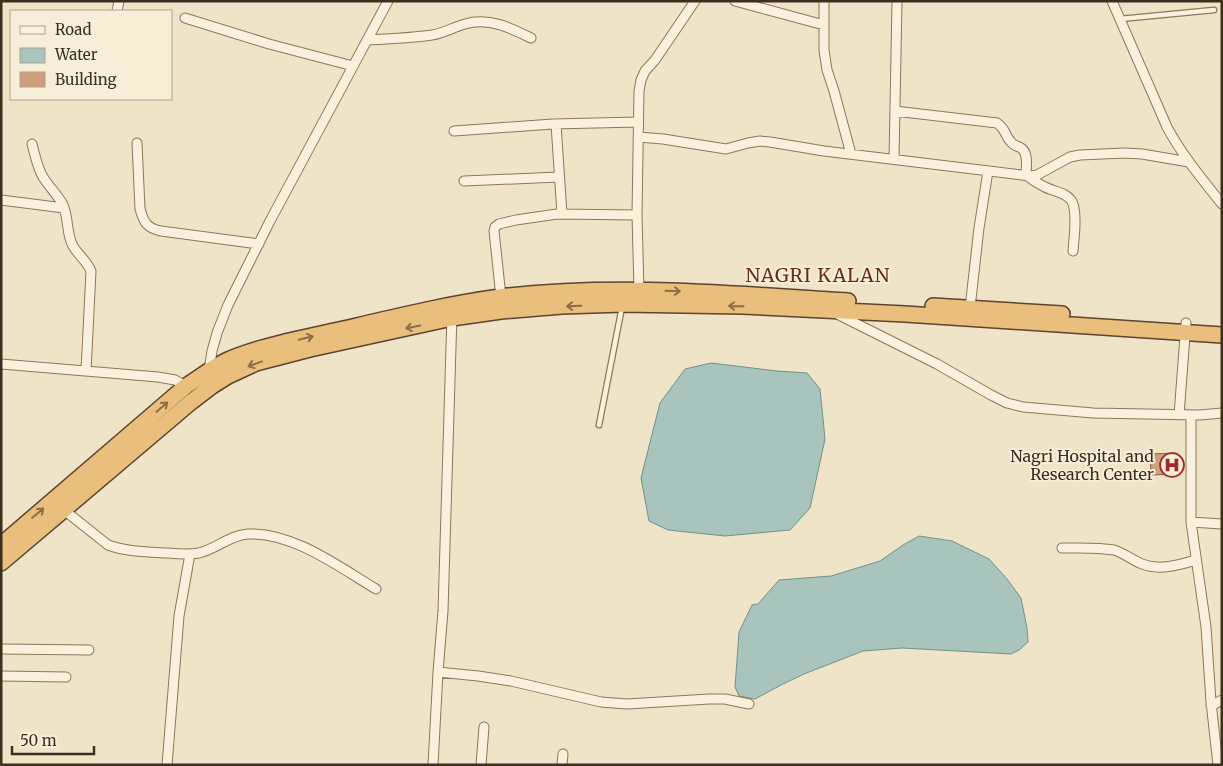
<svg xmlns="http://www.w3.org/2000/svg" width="1223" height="766" font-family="Merriweather,serif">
	<rect width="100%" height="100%" fill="#f0e4c8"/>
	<path fill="#a9c4bc" stroke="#6f938a" d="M711 363 777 371 807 373 820 389 825 439 810 508 790 530 725 536 668 530 649 521 641 478 660 403 685 369Z
		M919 536 952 541 989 559 1007 579 1021 598 1027 628 1028 642 1019 650 1011 654 902 648 863 651 804 674 781 685 755 699 739 696 735 687 739 632 752 605 758 604 779 580 831 576 880 561 903 545Z"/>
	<path fill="#cf9f7d" stroke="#8d5f41" d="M1177 453 1178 474 1151 475 1150 454Z"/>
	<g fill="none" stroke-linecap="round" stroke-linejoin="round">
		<g stroke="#8d765c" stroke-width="7">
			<path id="service" d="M1120 19 1214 10
				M599 425 622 307"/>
		</g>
		<g stroke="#8d765c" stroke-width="11">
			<path id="minor" d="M735 1 824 25
				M824 1V50L827 70 834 91 851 154
				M1112 1 1167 127C1182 155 1202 179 1222 204
				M117 11 119 1
				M185 18 269 44 353 66
				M367 40C388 39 411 38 432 35 444 33 454 27 465 24 489 17 511 28 531 38
				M895 111 997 123C1007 130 1004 135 1011 142 1014 146 1018 146 1021 148 1029 153 1026 168 1026 175 1031 179 1037 183 1043 186 1051 191 1065 192 1071 200 1078 209 1074 239 1073 251
				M556 124 562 214
				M454 131 553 124 638 122
				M638 137 663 139 726 149 748 143 760 141 770 142 824 151 1030 176 1037 175 1070 157 1080 155 1125 153 1142 154 1189 162
				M137 143 140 209C144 223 147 228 161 231L259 244
				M32 144C35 155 37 167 43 177 49 187 58 195 63 205 69 218 66 234 73 246 78 255 87 261 91 271L86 371
				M894 159 897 1
				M464 181 559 177
				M1 200 64 208
				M639 290 637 215 639 91 641 80 645 71 655 60 695 1
				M501 297 494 231 495 227 499 224 516 220 557 214 637 215
				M970 308 979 228 988 171
				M837 314 937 364 991 395 1007 403 1023 407 1093 413 1200 415 1222 413
				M1 364 158 377 175 380 186 386
				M209 370 212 351 217 333 228 305 270 221 388 1
				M1179 415 1186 323
				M1191 415V522L1206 627 1211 702 1218 765
				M64 510 108 545C127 552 148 552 168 553 178 554 189 555 199 553 216 549 230 535 248 534 293 532 339 567 376 589
				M1191 522 1222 524
				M1062 548C1079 548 1097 547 1114 550 1124 553 1132 560 1142 564 1160 571 1178 565 1196 560
				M1 649 89 650
				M438 672 478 676 511 681 601 702 627 704 709 699H725L749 704
				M1 676 66 677
				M1211 706 1222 700
				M167 765 179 616 190 554
				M433 765 438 672 443 611 452 314
				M481 765 484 727
				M562 765 563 754"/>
		</g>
		<g stroke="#5b4430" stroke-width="18">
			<path id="trunk" d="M933 306 1062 314
				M1 545 186 386C200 377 213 367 228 360 247 351 269 346 289 341 309 337 329 332 348 328 399 316 449 304 500 297 616 283 732 294 848 301
				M1 563 191 402 212 386 228 376 256 363 310 349 452 318 501 311 562 306 623 304 743 306 905 314 1222 335"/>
		</g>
		<use href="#service" stroke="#faf1dc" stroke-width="4.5"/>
		<use href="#minor" stroke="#faf1dc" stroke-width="9"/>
		<use href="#trunk" stroke="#eabe7c" stroke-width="15"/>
	</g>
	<defs><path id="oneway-shaft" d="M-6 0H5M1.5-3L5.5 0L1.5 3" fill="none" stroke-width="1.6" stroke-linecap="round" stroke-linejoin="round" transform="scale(1.25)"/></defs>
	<g stroke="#8b6f49">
		<use href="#oneway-shaft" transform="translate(673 291) rotate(2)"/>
		<use href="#oneway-shaft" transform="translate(574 306) rotate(178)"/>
		<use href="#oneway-shaft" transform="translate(736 306) rotate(-179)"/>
		<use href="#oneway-shaft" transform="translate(413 327) rotate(168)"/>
		<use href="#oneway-shaft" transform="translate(306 338) rotate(-13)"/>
		<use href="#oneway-shaft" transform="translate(255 364) rotate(160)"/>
		<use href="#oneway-shaft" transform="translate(162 407) rotate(-41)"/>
		<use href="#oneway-shaft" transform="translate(38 513) rotate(-40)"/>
	</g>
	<defs>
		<g id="hospital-ring" transform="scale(1.25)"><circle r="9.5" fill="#f7eed8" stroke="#9e2a2b" stroke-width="1.5"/><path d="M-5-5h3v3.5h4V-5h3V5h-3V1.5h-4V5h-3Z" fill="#9e2a2b"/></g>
	</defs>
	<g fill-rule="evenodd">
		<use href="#hospital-ring" x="1172" y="465"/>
	</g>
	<g text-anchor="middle" stroke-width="4" stroke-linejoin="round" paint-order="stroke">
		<g font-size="16" fill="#3d2e20" stroke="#f7eed8" text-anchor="end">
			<text x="1154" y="462">Nagri Hospital and<tspan x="1154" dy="18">Research Center</tspan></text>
		</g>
		<g font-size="19" letter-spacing="1" fill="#6b2e1e" stroke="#f7eed8">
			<text x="818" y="282">NAGRI KALAN</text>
		</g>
	</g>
	<rect width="1223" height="766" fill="none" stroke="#3d2e20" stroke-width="5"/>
	<rect x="10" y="10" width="162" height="90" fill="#f7eed8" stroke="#ada18e"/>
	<rect x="20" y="26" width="25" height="8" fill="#faf1dc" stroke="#ada18e"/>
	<text x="55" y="35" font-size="15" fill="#3d2e20">Road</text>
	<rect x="20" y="48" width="25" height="15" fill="#a9c4bc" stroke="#ada18e"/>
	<text x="55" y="60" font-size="15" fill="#3d2e20">Water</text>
	<rect x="20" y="72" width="25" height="15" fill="#cf9f7d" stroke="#ada18e"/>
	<text x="55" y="85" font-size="15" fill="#3d2e20">Building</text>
	<path d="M12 746v8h82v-8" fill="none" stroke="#3d2e20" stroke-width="2.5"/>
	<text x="20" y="746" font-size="15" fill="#3d2e20" stroke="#f7eed8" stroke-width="4" paint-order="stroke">50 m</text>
</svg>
